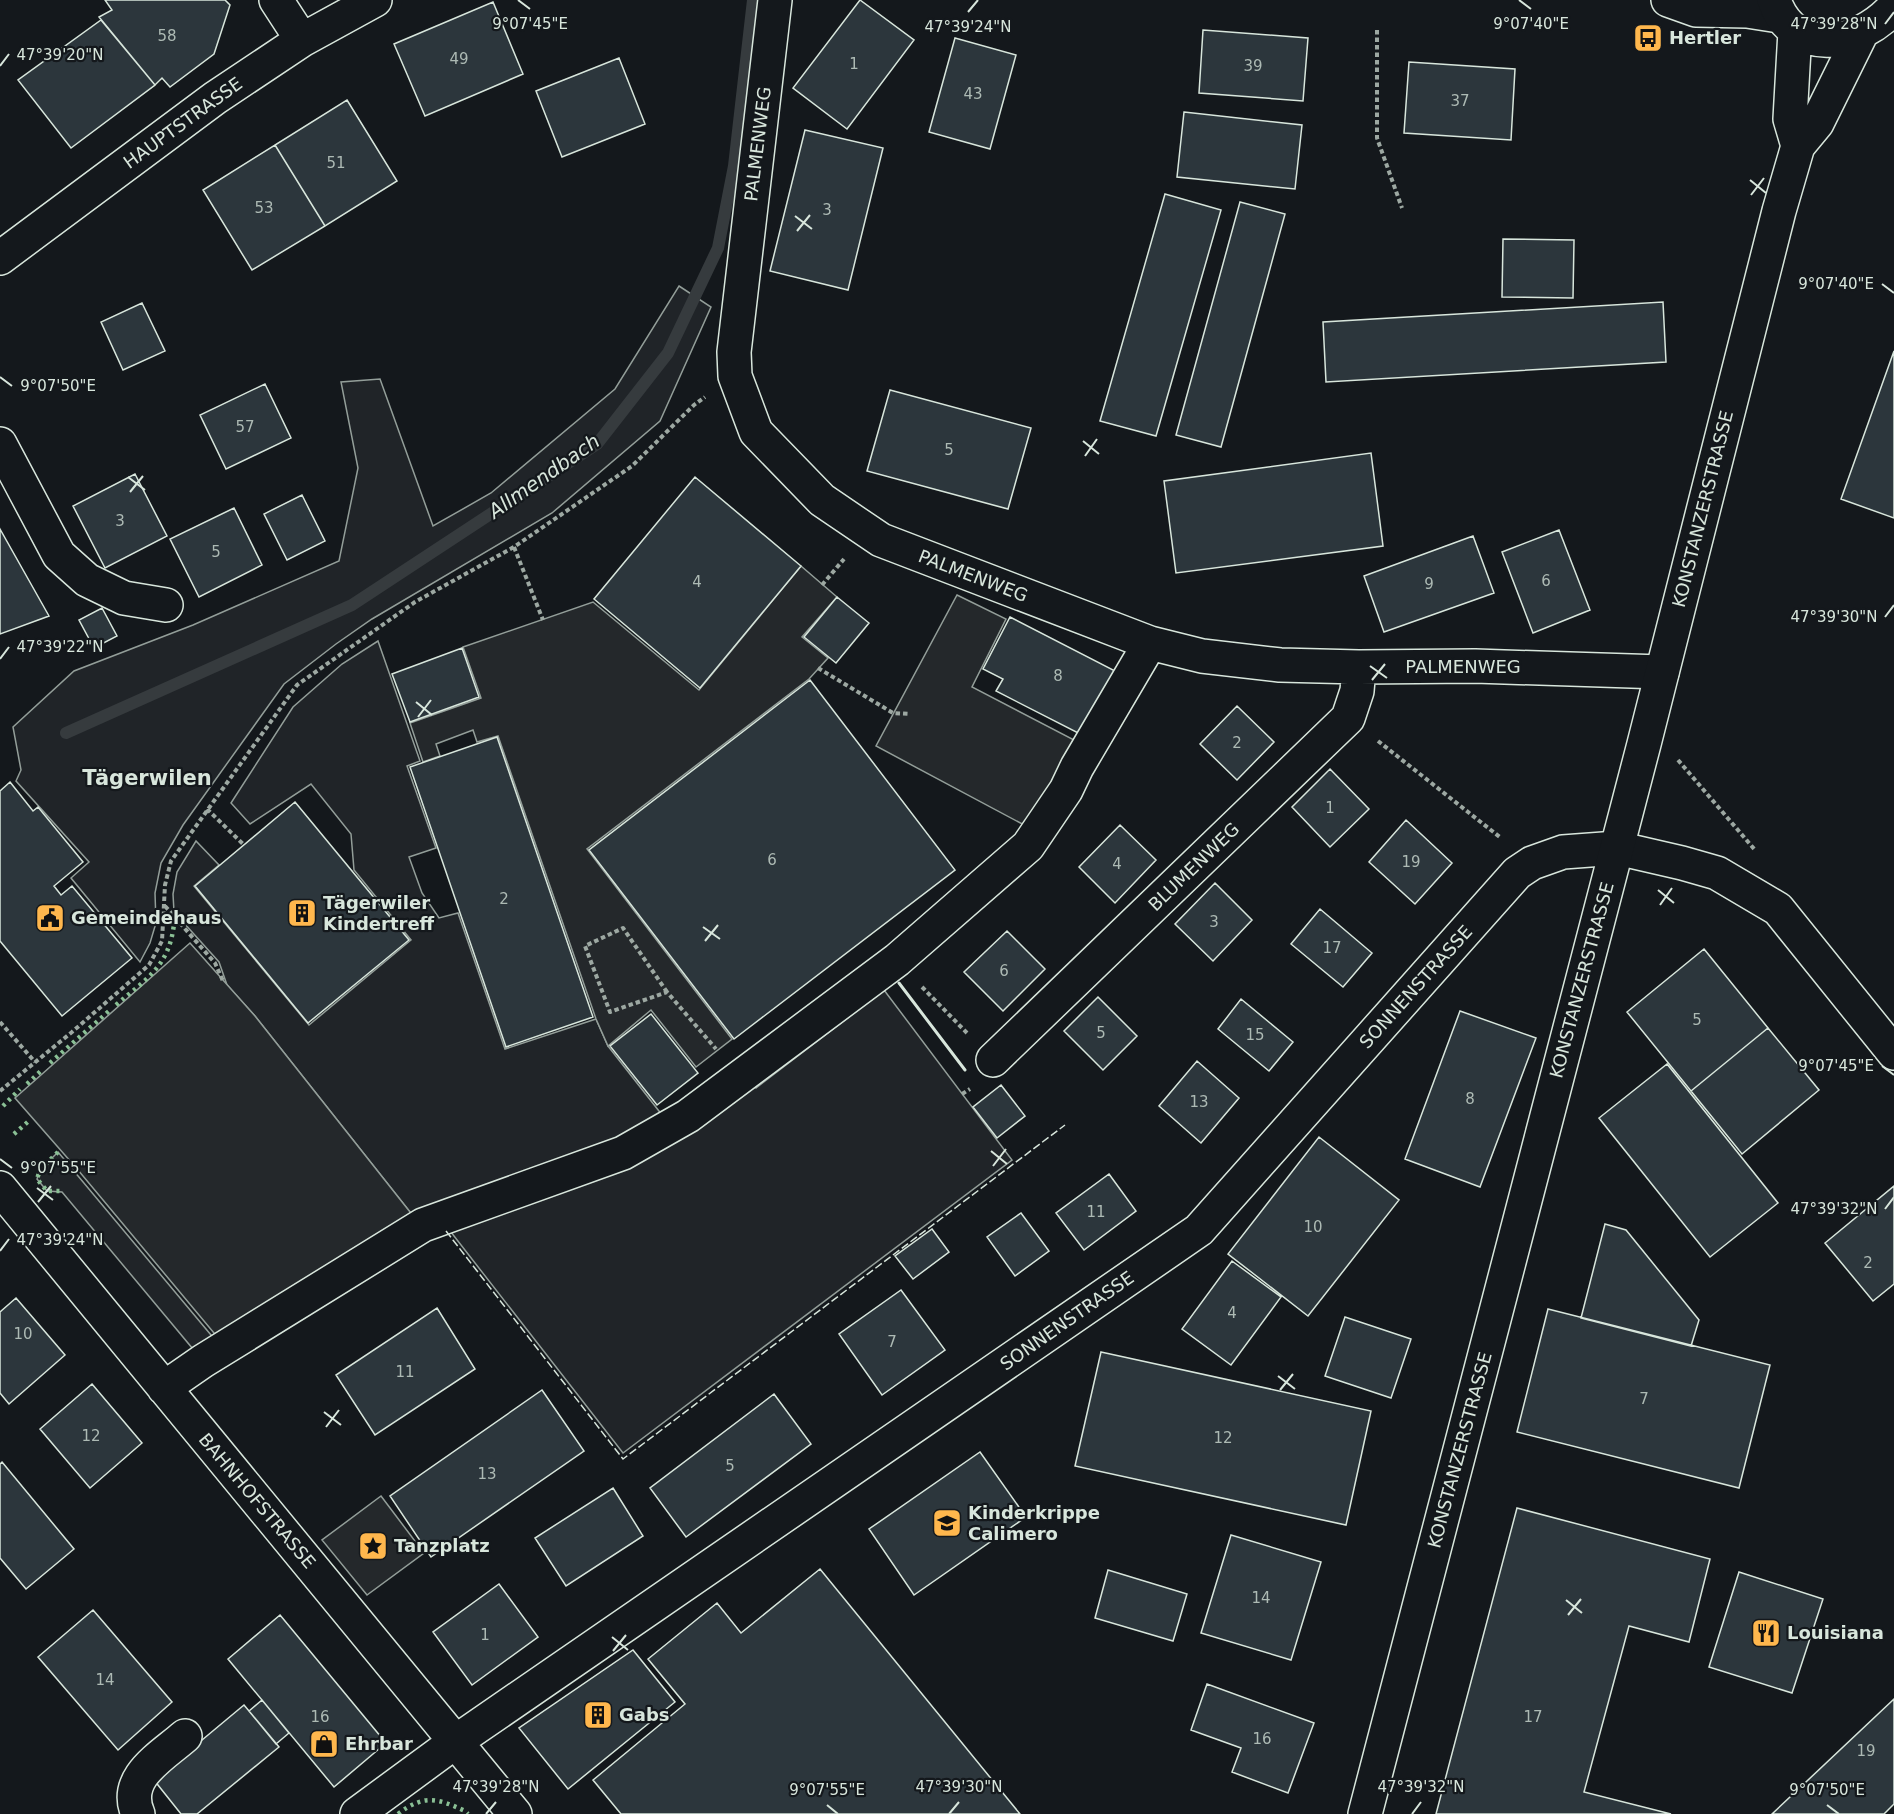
<svg xmlns="http://www.w3.org/2000/svg" width="1894" height="1814" font-family="'DejaVu Sans',sans-serif">
	<rect width="100%" height="100%" fill="#14181c"/>
	<path fill="#202428" stroke="#939e99" stroke-width="1.5" d="M679 286 711 307 660 421 552 513 372 619 336 644 284 684 183 825 161 863 155 893 156 923 150 943 140 962 71 878 89 862 16 781 21 770 13 727 74 671 193 625 339 561 358 468 341 382 380 379 433 526 491 493 615 389Z
		M378 641 420 761 407 766 436 848 409 857 422 893 439 918 458 913 505 1049 596 1019 608 1046 666 1120 414 1217 255 1016 227 985 219 962 174 912 173 894 177 872 196 841 219 865 194 886 309 1025 411 940 354 870 351 834 311 784 250 824 231 803 293 707 342 664Z
		M884 990 1012 1160 623 1453 447 1227 750 1081 756 1088Z
		M58 1152 216 1341 193 1349 62 1192 47 1191 37 1179 40 1170Z"/>
	<path fill="#24282b" stroke="#939e99" stroke-width="1.5" d="M801 566 837 597 802 637 828 658 809 679 587 849 732 1039 696 1067 651 1010 608 1046 596 1019 498 736 477 742 473 730 436 744 440 756 423 762 410 723 481 698 463 647 593 602 699 690Z
		M957 595 1006 619 972 687 1076 741 1026 826 876 746Z
		M190 943 255 1016 414 1217 219 1339 78 1170 15 1098Z
		M381 1496 424 1553 367 1595 322 1540Z"/>
	<g fill="none" stroke-linecap="round" stroke-linejoin="round">
		<path stroke="#363b3e" stroke-width="12" d="M66 733 352 605 597 444 668 353 718 248 734 166 753 0"/>
	</g>
	<path fill="#2c363c" stroke="#d8e6dc" stroke-width="1.5" d="M105 0H225L230 5 214 54 170 87 162 78 155 85 99 17 112 10Z
		M860 0 914 40 847 129 793 88Z
		M493 2 523 74 425 116 394 44Z
		M101 20 155 85 71 148 18 80Z
		M1203 30 1308 38 1303 101 1199 93Z
		M955 38 1016 55 990 149 929 132Z
		M619 58 645 124 562 157 536 91Z
		M1409 62 1515 69 1511 140 1404 133Z
		M347 100 397 181 325 226 275 145Z
		M1184 112 1302 125 1295 189 1177 177Z
		M805 130 883 148 848 290 770 271Z
		M275 145 325 226 252 270 203 190Z
		M1165 194 1221 210 1156 436 1100 421Z
		M1240 202 1285 214 1221 447 1176 435Z
		M1503 239 1574 240 1573 298 1502 297Z
		M1663 302 1666 362 1326 382 1323 322Z
		M142 303 165 351 123 370 101 322Z
		M1894 351V518L1841 499Z
		M265 384 291 438 226 469 200 415Z
		M890 390 1031 428 1008 509 867 471Z
		M1371 453 1383 546 1176 573 1164 481Z
		M135 474 167 536 105 568 73 506Z
		M695 477 801 566 700 688 594 599Z
		M302 495 325 541 287 560 264 514Z
		M234 508 262 565 199 597 170 539Z
		M0 529 49 616 0 634Z
		M1559 530 1590 610 1533 633 1502 552Z
		M1473 536 1494 593 1384 632 1364 576Z
		M837 597 869 623 836 663 804 637Z
		M102 608 117 636 94 648 79 620Z
		M1010 617 1119 673 1086 737 996 691 1003 679 983 669Z
		M462 648 479 697 410 722 392 674Z
		M810 680 955 870 734 1039 589 850Z
		M1237 706 1274 742 1237 780 1200 744Z
		M497 737 593 1017 506 1047 410 767Z
		M1330 769 1369 809 1330 847 1292 807Z
		M10 782 33 811 38 807 83 862 54 886 61 895 72 886 132 958 62 1016 0 941V791Z
		M295 802 409 940 308 1023 195 886Z
		M1406 820 1452 863 1415 904 1369 862Z
		M1120 825 1156 860 1115 903 1079 867Z
		M1215 883 1252 920 1213 961 1175 924Z
		M1320 909 1372 953 1343 987 1291 944Z
		M1007 931 1045 969 1003 1011 964 972Z
		M1704 949 1768 1028 1691 1091 1627 1012Z
		M1098 997 1137 1036 1103 1070 1064 1031Z
		M1241 999 1293 1042 1269 1071 1218 1029Z
		M1460 1011 1536 1038 1480 1187 1405 1159Z
		M651 1014 698 1073 657 1105 610 1046Z
		M1768 1028 1819 1090 1742 1154 1691 1091Z
		M1197 1061 1239 1098 1201 1143 1159 1106Z
		M1667 1064 1778 1203 1710 1257 1599 1118Z
		M1001 1085 1025 1116 997 1138 973 1107Z
		M1319 1137 1399 1200 1308 1316 1228 1254Z
		M1109 1174 1136 1211 1084 1250 1056 1213Z
		M1894 1186V1284L1873 1301 1825 1243Z
		M1021 1213 1049 1251 1015 1276 987 1237Z
		M1605 1224 1626 1230 1699 1320 1691 1346 1581 1318Z
		M932 1229 949 1252 913 1279 895 1256Z
		M1232 1261 1281 1297 1231 1365 1182 1329Z
		M901 1290 945 1350 882 1395 839 1334Z
		M16 1298 65 1355 9 1404 0 1393V1312Z
		M437 1308 475 1369 375 1435 336 1375Z
		M1548 1309 1770 1365 1739 1488 1517 1432Z
		M1345 1317 1411 1339 1391 1398 1325 1376Z
		M1101 1352 1371 1411 1346 1525 1075 1466Z
		M92 1384 142 1443 90 1488 40 1429Z
		M542 1390 584 1451 431 1557 390 1496Z
		M774 1394 811 1444 686 1537 650 1488Z
		M980 1452 1026 1517 914 1595 869 1529Z
		M2 1462 74 1549 26 1589 0 1558V1464Z
		M613 1488 643 1536 566 1586 535 1538Z
		M1517 1508 1710 1559 1689 1642 1629 1626 1584 1792 1671 1814H1436Z
		M1231 1535 1321 1562 1291 1660 1201 1633Z
		M820 1569 1020 1814H621L593 1780 685 1704 648 1659 717 1603 741 1633Z
		M1108 1570 1187 1594 1173 1641 1095 1618Z
		M1739 1572 1823 1599 1792 1693 1709 1667Z
		M499 1584 538 1637 472 1685 433 1632Z
		M93 1610 172 1702 118 1750 38 1657Z
		M280 1615 386 1743 334 1787 228 1659Z
		M633 1650 675 1702 568 1789 519 1728Z
		M1207 1684 1314 1723 1288 1793 1232 1772 1241 1748 1191 1730Z
		M1894 1699V1804L1884 1814H1772Z
		M262 1700 289 1733 276 1744 249 1711Z
		M244 1705 279 1747 197 1814H181L154 1780Z"/>
	<g fill="none" stroke-linecap="round" stroke-linejoin="round">
		<g stroke="#d8e6dc" stroke-width="36">
			<path id="minor" d="M276 0 302 40
				M775 0 734 352 735 376 756 432 822 500 881 540 1150 643 1202 656 1280 665 1359 667 1475 666 1662 672
				M1668 0 1696 10 1747 11 1779 16
				M0 258 215 98 302 40 375 0
				M0 444 59 555 87 580 124 598 166 605
				M993 1060 1348 718 1357 691 1359 667
				M0 1188 515 1814
				M164 1388 203 1361 423 1225 623 1153 688 1116 897 960 1028 846 1066 790 1077 767 1150 643
				M138 1814C122 1778 161 1757 185 1736
				M357 1814 455 1742 1199 1230 1517 873 1532 863 1563 852 1617 848 1682 863 1717 873 1778 909 1894 1053"/>
		</g>
		<g stroke="#d8e6dc" stroke-width="36">
			<path id="major" d="M1774 0C1794 59 1860 46 1894 7
				M1795 31 1790 119 1798 146
				M1365 1814 1644 744 1779 211 1798 146 1817 123 1862 32"/>
		</g>
		<path stroke="#9da8a2" stroke-width="4" stroke-dasharray="4.5 3" stroke-linecap="butt" d="M1377 30V138L1402 208
			M514 547 543 620
			M822 585 844 559
			M818 668 893 713 910 714
			M1378 741 1501 838
			M1678 760 1755 850
			M207 809 244 845
			M165 906 215 963 223 981
			M922 987 967 1033
			M667 992 623 928 585 946 610 1012 667 992 716 1049
			M0 1022 35 1062
			M0 1091 72 1032 149 965 162 941 165 885 171 861 297 685 415 602 514 547 632 466 694 405 705 397
			M962 1094 970 1089"/>
		<use href="#minor" stroke="#14181c" stroke-width="33"/>
		<use href="#major" stroke="#14181c" stroke-width="33"/>
		<path stroke="#8ac095" stroke-width="4.5" stroke-dasharray="3 4.5" stroke-linecap="butt" d="M116 1005C146 979 169 967 174 924
			M50 1063 109 1011
			M27 1084 43 1069
			M3 1106 20 1089
			M14 1134 30 1120
			M58 1152 40 1170 37 1179 47 1191H62
			M398 1814C424 1794 437 1798 465 1811L468 1814"/>
		<path stroke="#d8e6dc" stroke-width="1.5" stroke-dasharray="8 3" stroke-linecap="butt" d="M446 1231 623 1459 1065 1125"/>
		<path stroke="#d8e6dc" stroke-width="3" d="M899 983 965 1070"/>
	</g>
	<path fill="none" stroke="#d8e6dc" stroke-width="2" d="M518 0 530 9M1519 0 1531 9M968 12 978 0M1885 24 1894 12M0 66 9 54M1750 180 1766 193M1751 195 1764 178M795 216 812 229M797 231 810 215M1882 284 1894 293M0 377 12 386M1083 441 1099 454M1085 456 1097 439M128 477 145 490M130 492 143 476M1885 617 1894 605M0 659 9 647M1370 666 1387 678M1372 680 1385 664M416 702 432 715M418 717 431 700M1658 890 1674 903M1660 905 1672 888M703 927 720 939M705 941 718 925M1882 1066 1894 1075M991 1151 1007 1164M0 1159 12 1168M993 1166 1006 1149M37 1188 53 1200M38 1202 51 1186M1885 1209 1894 1197M0 1251 9 1239M1278 1376 1295 1389M1280 1390 1293 1374M324 1412 341 1425M326 1427 339 1410M1566 1600 1582 1613M1568 1615 1581 1599M612 1637 628 1650M613 1651 626 1635M827 1805 838 1814M1827 1805 1839 1814M486 1814 496 1802M949 1814 959 1802M1412 1814 1421 1802"/>
	<defs>
		<g id="bus-square" transform="scale(1.5)"><rect x="-9" y="-9" width="18" height="18" rx="4" fill="#ffb74d" stroke="#14181c"/><path d="M-5-6H5V4H4V6H2V4H-2V6H-4V4H-5ZM-3.5-4V0h7V-4ZM-3.5 1.2v1.5H-2V1.2ZM2 1.2v1.5H3.5V1.2Z" fill="#111"/></g>
		<g id="building-square" transform="scale(1.5)"><rect x="-9" y="-9" width="18" height="18" rx="4" fill="#ffb74d" stroke="#14181c"/><path d="M-4-6H4V6H1V3H-1V6H-4ZM-2.5-4.3h1.7v1.8h-1.7ZM.8-4.3h1.7v1.8H.8ZM-2.5-1h1.7V.8h-1.7ZM.8-1h1.7V.8H.8Z" fill="#111"/></g>
		<g id="civic-square" transform="scale(1.5)"><rect x="-9" y="-9" width="18" height="18" rx="4" fill="#ffb74d" stroke="#14181c"/><path d="M-.6-6.5H3V-4.5H.6V-3L4-1V1h2V6H-6V1h2V-1L-.6-3ZM-1.2 2.5V6h2.4V2.5Z" fill="#111"/></g>
		<g id="school-square" transform="scale(1.5)"><rect x="-9" y="-9" width="18" height="18" rx="4" fill="#ffb74d" stroke="#14181c"/><path d="M0-5L7-2L0 1L-7-2ZM-4 1L0 2.5L4 1V4Q0 6-4 4Z" fill="#111"/></g>
		<g id="sight-square" transform="scale(1.5)"><rect x="-9" y="-9" width="18" height="18" rx="4" fill="#ffb74d" stroke="#14181c"/><path d="M0-6L1.8-2.2L6-1.7L2.9 1.2L3.7 5.4L0 3.3L-3.7 5.4L-2.9 1.2L-6-1.7L-1.8-2.2Z" fill="#111"/></g>
		<g id="restaurant-square" transform="scale(1.5)"><rect x="-9" y="-9" width="18" height="18" rx="4" fill="#ffb74d" stroke="#14181c"/><path d="M-5-6h1v4h1v-4h1v4h1v-4h1v5L-1.5 .5V6h-2V.5L-5-1ZM5-6V6H3V1.5H1.5Q1.5-4 5-6Z" fill="#111"/></g>
		<g id="shop-square" transform="scale(1.5)"><rect x="-9" y="-9" width="18" height="18" rx="4" fill="#ffb74d" stroke="#14181c"/><path d="M-5-2.5h2.3a2.7 3.5 0 0 1 5.4 0H5L5.5 6h-11ZM-1.5-2.5h3a1.5 2.3 0 0 0-3 0Z" fill="#111"/></g>
	</defs>
	<g fill-rule="evenodd">
		<use href="#bus-square" x="1648" y="38"/>
		<use href="#building-square" x="302" y="913"/>
		<use href="#civic-square" x="50" y="918"/>
		<use href="#school-square" x="947" y="1523"/>
		<use href="#sight-square" x="373" y="1546"/>
		<use href="#restaurant-square" x="1766" y="1633"/>
		<use href="#building-square" x="598" y="1715"/>
		<use href="#shop-square" x="324" y="1744"/>
	</g>
	<g text-anchor="middle" stroke-width="4.5" stroke-linejoin="round" paint-order="stroke">
		<g font-size="15" fill="#adbab4">
			<text x="167" y="41">58</text>
			<text x="459" y="64">49</text>
			<text x="854" y="69">1</text>
			<text x="1253" y="71">39</text>
			<text x="973" y="99">43</text>
			<text x="1460" y="106">37</text>
			<text x="336" y="168">51</text>
			<text x="264" y="213">53</text>
			<text x="827" y="215">3</text>
			<text x="245" y="432">57</text>
			<text x="949" y="455">5</text>
			<text x="120" y="526">3</text>
			<text x="216" y="557">5</text>
			<text x="1546" y="586">6</text>
			<text x="697" y="587">4</text>
			<text x="1429" y="589">9</text>
			<text x="1058" y="681">8</text>
			<text x="1237" y="748">2</text>
			<text x="1330" y="813">1</text>
			<text x="772" y="865">6</text>
			<text x="1411" y="867">19</text>
			<text x="1117" y="869">4</text>
			<text x="504" y="904">2</text>
			<text x="1214" y="927">3</text>
			<text x="1332" y="953">17</text>
			<text x="1004" y="976">6</text>
			<text x="1697" y="1025">5</text>
			<text x="1101" y="1038">5</text>
			<text x="1255" y="1040">15</text>
			<text x="1470" y="1104">8</text>
			<text x="1199" y="1107">13</text>
			<text x="1096" y="1217">11</text>
			<text x="1313" y="1232">10</text>
			<text x="1868" y="1268">2</text>
			<text x="1232" y="1318">4</text>
			<text x="23" y="1339">10</text>
			<text x="892" y="1347">7</text>
			<text x="405" y="1377">11</text>
			<text x="1644" y="1404">7</text>
			<text x="91" y="1441">12</text>
			<text x="1223" y="1443">12</text>
			<text x="730" y="1471">5</text>
			<text x="487" y="1479">13</text>
			<text x="1261" y="1603">14</text>
			<text x="485" y="1640">1</text>
			<text x="105" y="1685">14</text>
			<text x="320" y="1722">16</text>
			<text x="1533" y="1722">17</text>
			<text x="1262" y="1744">16</text>
			<text x="1866" y="1756">19</text>
		</g>
		<g font-size="18" font-weight="bold" fill="#d8e6dc" stroke="#14181c" text-anchor="start">
			<text x="1669" y="44">Hertler</text>
			<text x="323" y="909">Tägerwiler<tspan x="323" dy="21">Kindertreff</tspan></text>
			<text x="71" y="924">Gemeindehaus</text>
			<text x="968" y="1519">Kinderkrippe<tspan x="968" dy="21">Calimero</tspan></text>
			<text x="394" y="1552">Tanzplatz</text>
			<text x="1787" y="1639">Louisiana</text>
			<text x="619" y="1721">Gabs</text>
			<text x="345" y="1750">Ehrbar</text>
		</g>
		<g font-size="18" fill="#d8e6dc" stroke="#14181c">
			<text transform="translate(183 123) rotate(-36)" y="6">HAUPTSTRASSE</text>
			<text transform="translate(758 144) rotate(-83)" y="6">PALMENWEG</text>
			<text transform="translate(1703 509) rotate(-76)" y="6">KONSTANZERSTRASSE</text>
			<text transform="translate(973 576) rotate(21)" y="6">PALMENWEG</text>
			<text x="1463" y="673">PALMENWEG</text>
			<text transform="translate(1194 867) rotate(-44)" y="6">BLUMENWEG</text>
			<text transform="translate(1582 980) rotate(-75)" y="6">KONSTANZERSTRASSE</text>
			<text transform="translate(1416 987) rotate(-48)" y="6">SONNENSTRASSE</text>
			<text transform="translate(1067 1321) rotate(-35)" y="6">SONNENSTRASSE</text>
			<text transform="translate(1460 1450) rotate(-75)" y="6">KONSTANZERSTRASSE</text>
			<text transform="translate(257 1501) rotate(50)" y="6">BAHNHOFSTRASSE</text>
		</g>
		<g font-size="20" font-style="italic" fill="#d8e6dc" stroke="#14181c">
			<text transform="translate(544 476) rotate(-35)" y="7">Allmendbach</text>
		</g>
		<g font-size="21" font-weight="bold" fill="#d8e6dc" stroke="#14181c">
			<text x="147" y="785">Tägerwilen</text>
		</g>
	</g>
	<g font-size="15" text-anchor="middle" fill="#d8e6dc" stroke="#14181c" stroke-width="4.5" stroke-linejoin="round" paint-order="stroke">
		<text x="1834" y="29">47°39'28"N</text>
		<text x="530" y="29">9°07'45"E</text>
		<text x="1531" y="29">9°07'40"E</text>
		<text x="968" y="32">47°39'24"N</text>
		<text x="60" y="60">47°39'20"N</text>
		<text x="1836" y="289">9°07'40"E</text>
		<text x="58" y="391">9°07'50"E</text>
		<text x="1834" y="622">47°39'30"N</text>
		<text x="60" y="652">47°39'22"N</text>
		<text x="1836" y="1071">9°07'45"E</text>
		<text x="58" y="1173">9°07'55"E</text>
		<text x="1834" y="1214">47°39'32"N</text>
		<text x="60" y="1245">47°39'24"N</text>
		<text x="496" y="1792">47°39'28"N</text>
		<text x="959" y="1792">47°39'30"N</text>
		<text x="1421" y="1792">47°39'32"N</text>
		<text x="827" y="1795">9°07'55"E</text>
		<text x="1827" y="1795">9°07'50"E</text>
	</g>
</svg>
